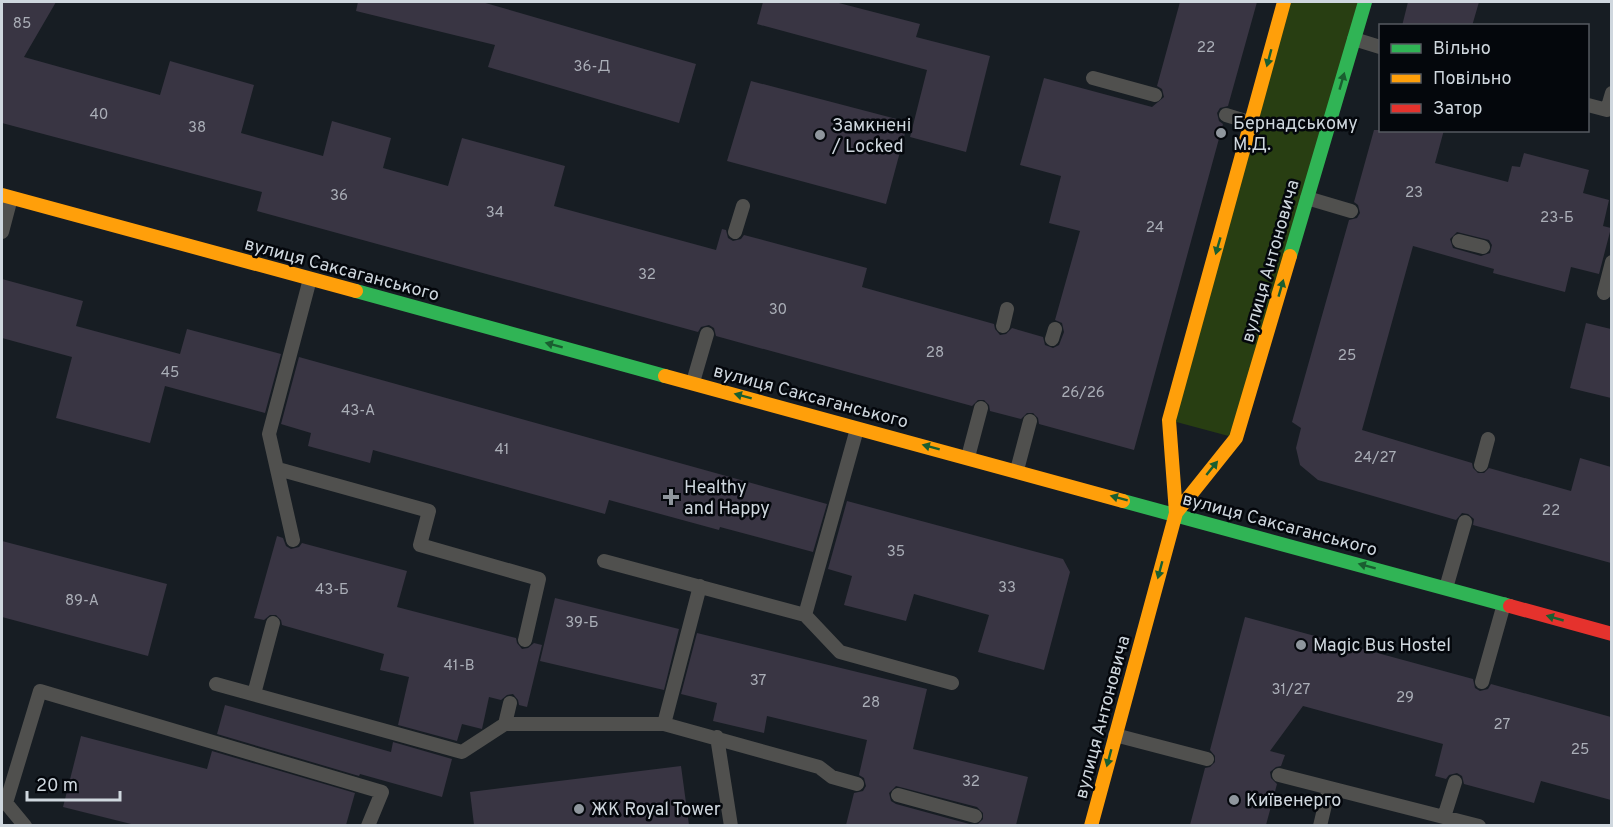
<svg xmlns="http://www.w3.org/2000/svg" width="1613" height="827" font-family="Overpass,sans-serif">
	<rect width="100%" height="100%" fill="#171d23"/>
	<path fill="#283e12" d="M1284 2H1365L1236 438 1169 420Z"/>
	<path fill="#393543" fill-rule="evenodd" d="M2 2H56L24 57 160 95 170 61 254 85 241 133 323 156 332 121 391 138 383 168 448 186 462 138 565 166 554 206 716 250 722 229 726 230 728 238 733 241 741 239 744 235 867 268 862 287 994 324 995 329 1000 335 1006 334 1012 328 1043 337 1045 345 1053 348 1059 345 1064 332 1062 323 1055 320 1080 231 1049 223 1061 176 1020 165 1044 78 1152 107 1164 97 1162 89 1157 86 1180 2H1257L1228 106 1220 108 1217 113 1219 121 1223 124 1134 450 1039 424 1038 418 1033 413H1027L1021 419 990 411 989 405 984 400H978L972 406 716 336 714 328 709 325 701 327 698 332 257 211 262 192 2 123Z
		M358 2H482L696 64 679 123 488 67 495 45 356 11Z
		M763 2H835L920 24 916 37 990 56 966 152 910 137 927 70 757 24Z
		M1408 2H1479L1472 26H1402Z
		M751 81 908 122 886 204 727 161Z
		M1374 130H1444L1435 163 1508 182 1512 166 1520 167 1524 153 1589 170 1583 193 1609 200 1603 226 1611 228 1599 274 1571 267 1565 292 1493 273 1494 269 1413 246 1362 430 1472 463 1473 468 1478 473H1484L1489 468 1571 491 1580 458 1611 467V563L1473 525 1474 519 1468 514 1462 513 1456 520 1318 480 1300 465 1296 448 1301 428 1292 422 1349 220 1357 218 1360 213 1358 205 1354 202ZM1457 232 1489 240 1492 245 1490 253 1481 256 1453 248 1450 239Z
		M2 279 83 301 76 326 180 354 187 329 281 354 265 413 165 386 150 443 56 418 72 357 2 338Z
		M1586 323 1611 329V398L1570 388Z
		M299 357 827 504 813 552 720 527 719 530 609 500 605 514 373 450 370 463 308 446 311 433 281 424Z
		M847 501 1063 559 1070 572 1044 670 978 652 989 615 914 594 906 621 844 605 852 576 828 569Z
		M277 536 283 538 286 546 291 549 299 547 302 543 407 571 397 607 516 638 517 643 522 649 528 648 534 643 542 645 527 707 519 705 518 700 513 694 507 695 501 700 489 697 482 729 462 724 457 741 398 725 409 677 380 670 384 654 282 625 281 620 276 615H270L264 620 254 618Z
		M2 541 167 584 148 656 2 617Z
		M555 598 679 629 664 690 540 661Z
		M1245 617 1473 679 1475 688 1480 691 1488 689 1491 684 1611 717V800L1541 781 1534 803 1464 784 1462 776 1457 773 1449 775 1446 779 1435 776 1443 744 1303 706 1270 751 1285 755 1281 766 1276 767 1270 772 1271 778 1277 784 1266 825H1190L1205 768 1210 767 1215 762V756L1210 750Z
		M697 633 927 689 913 749 1028 777 1016 825H846L854 793 863 791 866 786 864 778 859 775 867 740 767 716 764 733 713 721 717 703 681 694ZM896 786 977 807 983 813V819L978 824 973 825 896 804 891 801 889 793Z
		M225 705 391 752 393 742 452 759 442 797 360 774 359 776 217 734Z
		M81 736 207 769 212 751 355 793 346 825H135L63 807Z
		M681 766 689 825H474L470 792Z"/>
	<g fill="none" stroke-linecap="round" stroke-linejoin="round">
		<path stroke="#50504e" stroke-width="14" d="M1354 39 1380 47
			M1093 78 1155 95
			M1588 105 1607 110 1612 93
			M1226 115 1252 123
			M1307 198 1351 211
			M2 232 11 198
			M735 232 743 206
			M1459 241 1483 247
			M1604 293 1612 262
			M1003 326 1007 309
			M1052 339 1055 329
			M693 382 707 334
			M968 457 981 408
			M1481 465 1488 439
			M278 469 429 511 420 545 539 579 525 640
			M1017 470 1030 421
			M293 540 269 434 310 279
			M604 561 805 615 840 652 952 683
			M1446 588 1465 522
			M805 615 857 429
			M1482 682 1504 604
			M216 684 462 752 505 724H664L819 767 832 777 857 784
			M254 694 273 623
			M505 724 510 703
			M664 724 700 586
			M1115 735 1207 759
			M717 737 731 826
			M1279 775 1479 826
			M898 795 975 816
			M1444 817 1455 782
			M25 826 6 803 40 691 382 792 368 826
			M1320 826 1329 788"/>
		<path stroke="#30b455" stroke-width="14" d="M1290 256 1365 2
			M356 291 665 376
			M1123 501 1510 606"/>
		<path stroke="#ff9f0a" stroke-width="14" d="M2 195 356 291
			M665 376 1123 501
			M1176 513 1236 438 1290 256
			M1176 513 1169 420 1284 2
			M1091 826 1176 513"/>
		<path stroke="#e5322d" stroke-width="14" d="M1510 606 1612 634"/>
	</g>
	<defs><path id="oneway-solid" d="M-6-.8H1V-3.2L6.5 0L1 3.2V.8H-6Z" transform="scale(1.5)"/></defs>
	<g fill="#1a5e30">
		<use href="#oneway-solid" transform="translate(1269 58) rotate(105)"/>
		<use href="#oneway-solid" transform="translate(1342 81) rotate(-74)"/>
		<use href="#oneway-solid" transform="translate(1218 246) rotate(106)"/>
		<use href="#oneway-solid" transform="translate(1281 288) rotate(-74)"/>
		<use href="#oneway-solid" transform="translate(554 345) rotate(-165)"/>
		<use href="#oneway-solid" transform="translate(743 396) rotate(-165)"/>
		<use href="#oneway-solid" transform="translate(931 447) rotate(-165)"/>
		<use href="#oneway-solid" transform="translate(1212 468) rotate(-51)"/>
		<use href="#oneway-solid" transform="translate(1119 498) rotate(-165)"/>
		<use href="#oneway-solid" transform="translate(1367 566) rotate(-165)"/>
		<use href="#oneway-solid" transform="translate(1160 570) rotate(105)"/>
		<use href="#oneway-solid" transform="translate(1555 618) rotate(-164)"/>
		<use href="#oneway-solid" transform="translate(1109 758) rotate(105)"/>
	</g>
	<g fill="#8f969d" stroke="#04070c" stroke-width="2">
		<circle cx="1221" cy="133" r="6"/>
		<circle cx="820" cy="135" r="6"/>
		<path d="M668 488h6v6h6v6h-6v6h-6v-6h-6v-6h6z"/>
		<circle cx="1301" cy="645" r="6"/>
		<circle cx="1234" cy="800" r="6"/>
		<circle cx="579" cy="809" r="6"/>
	</g>
	<g text-anchor="middle" stroke-width="5" stroke-linejoin="round" paint-order="stroke">
		<g font-size="15" fill="#aaaeb7">
			<text x="22" y="28">85</text>
			<text x="1206" y="52">22</text>
			<text x="592" y="71">36-Д</text>
			<text x="99" y="119">40</text>
			<text x="197" y="132">38</text>
			<text x="1414" y="197">23</text>
			<text x="339" y="200">36</text>
			<text x="495" y="217">34</text>
			<text x="1557" y="222">23-Б</text>
			<text x="1155" y="232">24</text>
			<text x="647" y="279">32</text>
			<text x="778" y="314">30</text>
			<text x="935" y="357">28</text>
			<text x="1347" y="360">25</text>
			<text x="170" y="377">45</text>
			<text x="1083" y="397">26/26</text>
			<text x="358" y="415">43-А</text>
			<text x="502" y="454">41</text>
			<text x="1375" y="462">24/27</text>
			<text x="1551" y="515">22</text>
			<text x="896" y="556">35</text>
			<text x="1007" y="592">33</text>
			<text x="332" y="594">43-Б</text>
			<text x="82" y="605">89-А</text>
			<text x="582" y="627">39-Б</text>
			<text x="459" y="670">41-В</text>
			<text x="758" y="685">37</text>
			<text x="1291" y="694">31/27</text>
			<text x="1405" y="702">29</text>
			<text x="871" y="707">28</text>
			<text x="1502" y="729">27</text>
			<text x="1580" y="754">25</text>
			<text x="971" y="786">32</text>
		</g>
		<g font-size="18" fill="#cfd7de" stroke="#04070c" text-anchor="start">
			<text x="1233" y="129">Бернадському<tspan x="1233" dy="21">М.Д.</tspan></text>
			<text x="832" y="131">Замкнені<tspan x="832" dy="21">/ Locked</tspan></text>
			<text x="684" y="493">Healthy<tspan x="684" dy="21">and Happy</tspan></text>
			<text x="1313" y="651">Magic Bus Hostel</text>
			<text x="1246" y="806">Київенерго</text>
			<text x="591" y="815">ЖК Royal Tower</text>
		</g>
		<g font-size="18" fill="#cfd7de" stroke="#04070c">
			<text transform="translate(1270 261) rotate(-74)" y="6">вулиця Антоновича</text>
			<text transform="translate(342 269) rotate(15)" y="6">вулиця Саксаганського</text>
			<text transform="translate(811 396) rotate(15)" y="6">вулиця Саксаганського</text>
			<text transform="translate(1280 524) rotate(15)" y="6">вулиця Саксаганського</text>
			<text transform="translate(1102 717) rotate(-75)" y="6">вулиця Антоновича</text>
		</g>
	</g>
	<rect width="1613" height="827" fill="none" stroke="#cfd7de" stroke-width="6"/>
	<rect x="1379" y="24" width="210" height="108" fill="#04070c" stroke="#555a60" stroke-width="1.5"/>
	<rect x="1391" y="44" width="30" height="9" fill="#30b455" stroke="#555a60" stroke-width="1.5"/>
	<text x="1433" y="54" font-size="18" fill="#cfd7de">Вільно</text>
	<rect x="1391" y="74" width="30" height="9" fill="#ff9f0a" stroke="#555a60" stroke-width="1.5"/>
	<text x="1433" y="84" font-size="18" fill="#cfd7de">Повільно</text>
	<rect x="1391" y="104" width="30" height="9" fill="#e5322d" stroke="#555a60" stroke-width="1.5"/>
	<text x="1433" y="114" font-size="18" fill="#cfd7de">Затор</text>
	<path d="M27 791v9h93v-9" fill="none" stroke="#cfd7de" stroke-width="3"/>
	<text x="36" y="791" font-size="18" fill="#cfd7de" stroke="#04070c" stroke-width="4.5" paint-order="stroke">20 m</text>
</svg>
